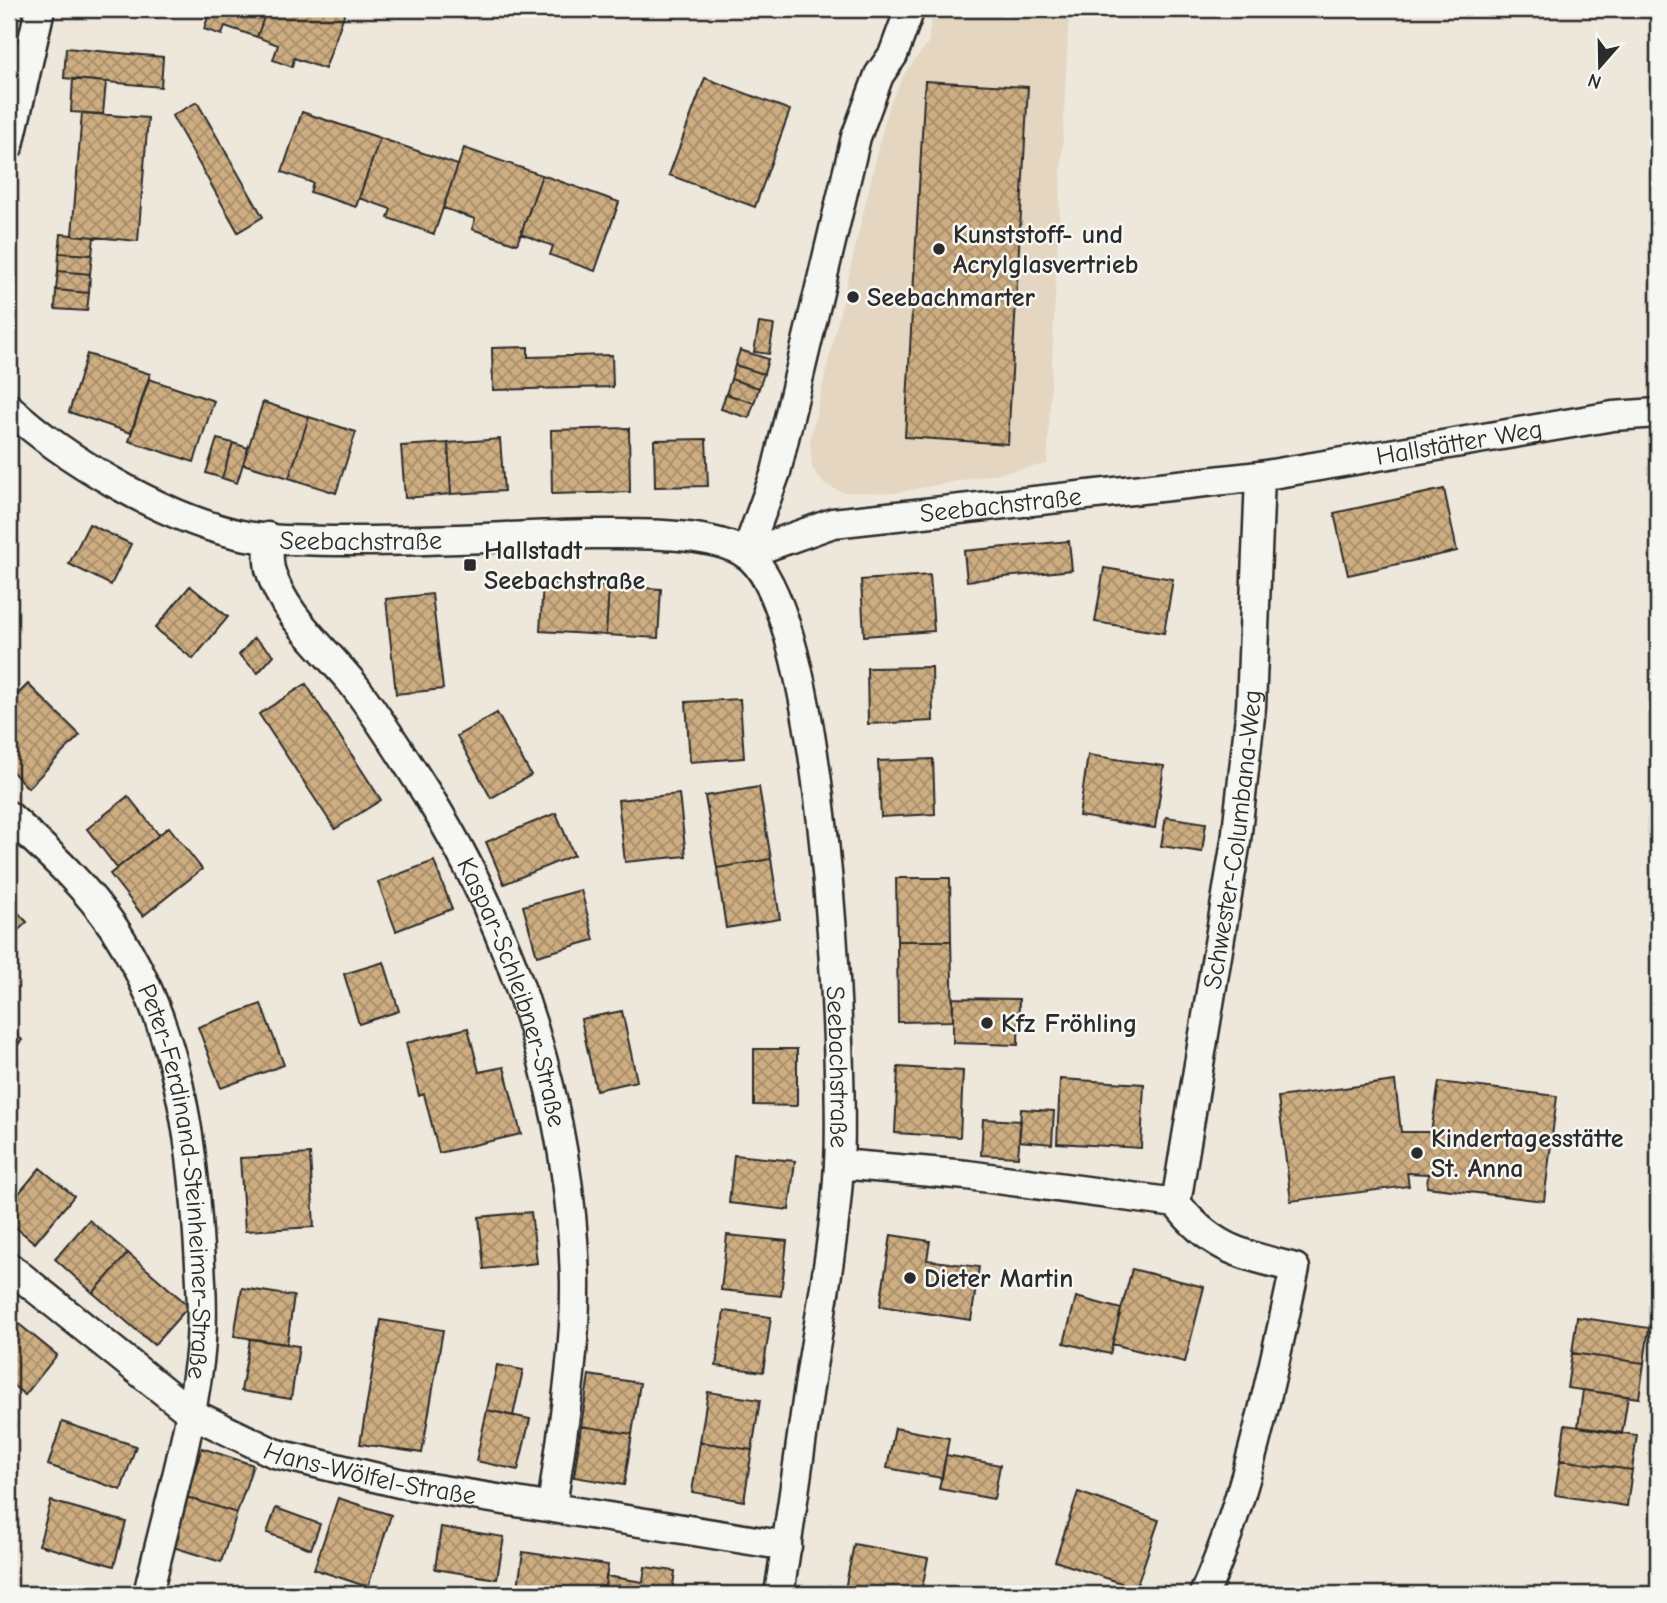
<svg xmlns="http://www.w3.org/2000/svg" width="1667" height="1603" font-family="'Comic Neue',sans-serif">
	<defs>
		<pattern id="industrial-furrows" width="10" height="10" patternUnits="userSpaceOnUse" patternTransform="scale(1.75)"><rect width="10" height="10" fill="#e4d6c0"/><path d="M-1 1l2-2M0 10L10 0M9 11l2-2" fill="none" stroke="#c4b8a5"/></pattern>
		<pattern id="building-cross-hatch" width="8" height="8" patternUnits="userSpaceOnUse" patternTransform="scale(1.75)"><rect width="8" height="8" fill="#cdad81"/><path d="M0 0l8 8M0 8l8-8" fill="none" stroke="#a78d6a"/></pattern>
	</defs>
	<rect width="100%" height="100%" fill="#eee7db"/>
	<filter id="ink" filterUnits="userSpaceOnUse"><feTurbulence type="fractalNoise" baseFrequency=".0143" numOctaves="2"/><feDisplacementMap in="SourceGraphic" scale="14" xChannelSelector="R" yChannelSelector="G"/><feConvolveMatrix kernelMatrix="1 2 1 2 8 2 1 2 1" color-interpolation-filters="sRGB"/></filter>
	<g filter="url(#ink)">
		<path fill="#e4d6c0" d="M933 9H1069L1047 464 894 493 843 492 825 485 812 468 810 440 888 108 905 73 928 43Z"/>
		<path fill="url(#industrial-furrows)" d="M1658 639V833L1646 831Z"/>
		<path fill="url(#building-cross-hatch)" stroke="#2b2b2b" stroke-width="2" d="M196 9H267L257 37 225 26 222 35 204 29 209 14Z
			M267 9H346L325 69 294 58 292 67 273 60 278 45 257 37Z
			M66 48 163 57 161 87 64 78Z
			M705 78 790 110 755 207 669 175Z
			M73 79 106 82 103 114 71 112Z
			M925 81 1028 87 1008 444 905 437Z
			M197 102 263 217 238 232 172 116Z
			M302 112 380 138 356 207 310 192 313 183 282 172Z
			M82 113 148 118 138 241 72 235Z
			M380 138 458 165 434 234 388 218 391 209 359 198Z
			M464 148 542 175 517 244 472 229 475 219 443 208Z
			M542 175 619 202 595 271 550 255 553 246 521 234Z
			M61 234 94 237 92 255 59 253Z
			M59 253 92 255 90 274 58 271Z
			M58 271 90 274 89 293 56 290Z
			M56 290 89 293 87 311 55 309Z
			M759 323 774 325 769 354 754 352Z
			M528 347V357L612 355 613 387 493 390 492 348Z
			M740 350 768 359 764 374 735 365Z
			M87 354 150 374 131 433 69 412Z
			M735 365 764 374 759 388 731 379Z
			M149 379 214 401 194 462 129 441Z
			M731 379 759 388 754 403 726 394Z
			M726 394 754 403 749 418 721 409Z
			M263 402 309 417 289 478 243 464Z
			M309 417 356 432 336 493 289 478Z
			M629 428 630 492 552 494 551 430Z
			M217 439 233 443 222 478 206 473Z
			M500 439 504 491 451 494 448 443Z
			M706 439 708 486 655 487 654 440Z
			M233 443 248 448 237 483 222 478Z
			M448 443 451 494 405 498 401 446Z
			M1444 489 1457 551 1348 575 1334 513Z
			M89 524 131 544 111 585 69 564Z
			M1069 541 1072 570 967 581 964 551Z
			M1104 568 1173 579 1164 633 1095 622Z
			M930 575 934 631 864 636 861 580Z
			M543 582 609 586 606 635 540 631Z
			M190 586 228 617 193 659 155 628Z
			M609 586 661 589 658 638 606 635Z
			M432 594 443 689 396 694 386 599Z
			M254 638 274 655 258 673 239 655Z
			M932 667 933 721 868 724 867 668Z
			M28 684 80 735 28 788 9 768V703Z
			M306 684 381 800 335 829 259 714Z
			M740 699 744 758 690 762 686 702Z
			M497 713 531 775 491 798 457 736Z
			M1088 755 1164 766 1155 828 1079 816Z
			M933 759 935 814 881 817 878 761Z
			M759 787 771 859 717 868 705 796Z
			M679 794 686 856 625 862 618 800Z
			M128 796 159 835 117 868 87 829Z
			M556 813 574 855 504 884 486 842Z
			M1166 817 1206 823 1202 852 1161 846Z
			M169 827 202 869 143 916 110 874Z
			M771 859 780 919 726 928 717 868Z
			M434 861 452 909 396 931 378 882Z
			M896 878H950L951 941H897Z
			M581 890 594 940 537 956 523 906Z
			M9 903 27 922 9 939Z
			M897 941H951L953 1021 898 1022Z
			M384 962 399 1011 359 1024 344 974Z
			M953 998 1019 999 1018 1045 953 1043Z
			M261 1004 284 1065 221 1088 198 1027Z
			M622 1011 637 1081 596 1090 581 1019Z
			M9 1027 22 1040 9 1054Z
			M468 1028 479 1072 504 1067 521 1134 439 1153 424 1094 419 1096 406 1043Z
			M754 1049H797V1106L754 1105Z
			M898 1067 963 1071 960 1137 895 1133Z
			M1060 1079 1144 1084 1141 1148 1057 1143Z
			M1395 1081 1401 1132H1431L1439 1082 1557 1096 1544 1201 1427 1187 1428 1174 1407 1173 1409 1186 1291 1201 1278 1097Z
			M1021 1109 1054 1111 1052 1144 1019 1141Z
			M983 1119 1021 1121 1018 1157 981 1155Z
			M310 1154 314 1227 245 1231 240 1158Z
			M734 1155 795 1161 789 1210 729 1203Z
			M40 1168 74 1196 35 1243 9 1222V1205Z
			M531 1212 537 1263 484 1269 479 1217Z
			M89 1220 128 1253 93 1293 55 1259Z
			M727 1235 787 1241 781 1296 721 1290Z
			M891 1235 930 1241 927 1260 979 1267 971 1320 880 1306Z
			M128 1253 189 1306 154 1345 93 1293Z
			M1132 1269 1204 1287 1185 1362 1112 1344Z
			M242 1288 294 1296 287 1344 234 1336Z
			M1076 1297 1121 1309 1110 1354 1064 1343Z
			M724 1311 771 1317 763 1372 716 1366Z
			M9 1316 57 1355 25 1395 9 1382Z
			M1577 1317 1649 1328 1644 1363 1572 1353Z
			M381 1320 443 1330 422 1453 360 1444Z
			M250 1339 299 1346 291 1399 241 1391Z
			M1572 1353 1644 1363 1639 1398 1567 1388Z
			M497 1365 523 1370 513 1416 487 1410Z
			M589 1375 640 1383 632 1434 581 1426Z
			M1583 1390 1628 1396 1622 1434 1578 1427Z
			M708 1392 760 1400 752 1450 700 1442Z
			M487 1410 530 1419 518 1470 476 1461Z
			M62 1422 136 1446 121 1490 48 1465Z
			M1565 1425 1637 1435 1632 1470 1560 1460Z
			M581 1426 632 1434 624 1485 574 1477Z
			M895 1428 949 1438 942 1478 887 1468Z
			M700 1442 752 1450 744 1501 692 1492Z
			M202 1448 253 1465 237 1513 186 1497Z
			M946 1455 1000 1465 994 1499 939 1489Z
			M1560 1460 1632 1470 1627 1506 1555 1495Z
			M1078 1492 1159 1520 1136 1588 1055 1561Z
			M186 1497 237 1513 221 1562 170 1546Z
			M338 1498 391 1515 368 1587 314 1569Z
			M51 1501 126 1522 114 1566 39 1545Z
			M276 1508 320 1524 311 1549 267 1533Z
			M441 1527 504 1537 497 1579 435 1569Z
			M854 1544 928 1558 921 1594H844Z
			M523 1552 608 1565 604 1594H517Z
			M645 1567 675 1571 672 1594 605 1588 606 1576 643 1582Z
			M9 1585 37 1594H9Z
			M62 1586 95 1594H60Z
			M605 1588 652 1594H604Z"/>
		<g fill="none" stroke-linecap="round" stroke-linejoin="round">
			<g stroke="#2b2b2b" stroke-width="33">
				<g id="minor">
					<path d="M9 145 40 9"/>
					<path id="s1" d="M9 408C64 459 160 515 233 533 267 542 307 540 343 541 426 542 509 536 592 534 632 534 712 531 746 554 825 607 844 1064 839 1165 835 1233 823 1299 812 1366 801 1442 791 1518 779 1594"/>
					<path id="s2" d="M268 537C269 547 268 559 270 569 282 614 325 649 353 684 380 719 404 758 427 794 517 937 571 1112 575 1281 576 1356 562 1433 552 1507"/>
					<path id="s3" d="M746 554 833 523 1260 476 1613 416 1658 413"/>
					<path d="M746 554 776 472 856 137 879 75 893 55 910 9"/>
					<path id="s4" d="M9 816C46 850 85 885 114 928 171 1014 190 1117 197 1219 200 1266 205 1315 199 1362 189 1440 166 1517 148 1594"/>
					<path d="M839 1164 967 1175 1176 1203C1211 1249 1241 1254 1295 1268 1272 1373 1248 1496 1204 1594"/>
					<path id="s5" d="M1176 1203 1236 841 1251 707 1260 476"/>
					<path id="s6" d="M9 1267 191 1413 274 1453 399 1483 787 1546"/>
				</g>
			</g>
			<use href="#minor" stroke="#f6f6f2" stroke-width="28"/>
		</g>
	</g>
	<g fill="#2b2b2b" stroke="#f6f6f2" stroke-width="2.5">
		<circle cx="939" cy="249" r="7"/>
		<circle cx="853" cy="297" r="7"/>
		<rect x="463" y="558" width="14" height="14" rx="3.5"/>
		<circle cx="987" cy="1023" r="7"/>
		<circle cx="1417" cy="1153" r="7"/>
		<circle cx="910" cy="1278" r="7"/>
	</g>
	<g text-anchor="middle" stroke-width="5" stroke-linejoin="round" paint-order="stroke">
		<g font-size="26" font-weight="bold" fill="#2b2b2b" stroke="#f6f6f2" text-anchor="start">
			<text x="953" y="243">Kunststoff- und<tspan x="953" dy="30">Acrylglasvertrieb</tspan></text>
			<text x="867" y="306">Seebachmarter</text>
			<text x="484" y="559">Hallstadt<tspan x="484" dy="30">Seebachstraße</tspan></text>
			<text x="1001" y="1032">Kfz Fröhling</text>
			<text x="1431" y="1147">Kindertagesstätte<tspan x="1431" dy="30">St. Anna</tspan></text>
			<text x="924" y="1287">Dieter Martin</text>
		</g>
		<g font-size="26" fill="#2b2b2b" stroke="#f6f6f2">
			<text dy="9" stroke="none"><textPath href="#s3" startOffset="724">Hallstätter Weg</textPath></text>
			<text dy="9" stroke="none"><textPath href="#s3" startOffset="261">Seebachstraße</textPath></text>
			<text dy="9" stroke="none"><textPath href="#s1" startOffset="387">Seebachstraße</textPath></text>
			<text dy="9" stroke="none"><textPath href="#s5" startOffset="368">Schwester-Columbana-Weg</textPath></text>
			<text dy="9" stroke="none"><textPath href="#s2" startOffset="525">Kaspar-Schleibner-Straße</textPath></text>
			<text dy="9" stroke="none"><textPath href="#s1" startOffset="1304">Seebachstraße</textPath></text>
			<text dy="9" stroke="none"><textPath href="#s4" startOffset="420">Peter-Ferdinand-Steinheimer-Straße</textPath></text>
			<text dy="9" stroke="none"><textPath href="#s6" startOffset="424">Hans-Wölfel-Straße</textPath></text>
		</g>
	</g>
	<rect width="1667" height="1603" fill="none" stroke="#f6f6f2" stroke-width="35"/>
	<rect x="18" y="18" width="1632" height="1568" fill="none" stroke="#2b2b2b" stroke-width="2.5" filter="url(#ink)"/>
	<g transform="translate(1600 66) rotate(200)" stroke="#f6f6f2" stroke-width="5" paint-order="stroke">
	<path d="M0-5L12 26L0 18L-12 26Z" fill="#2b2b2b"/>
	<text y="-10" font-size="19" font-weight="bold" text-anchor="middle" fill="#2b2b2b">N</text>
	</g>
</svg>
